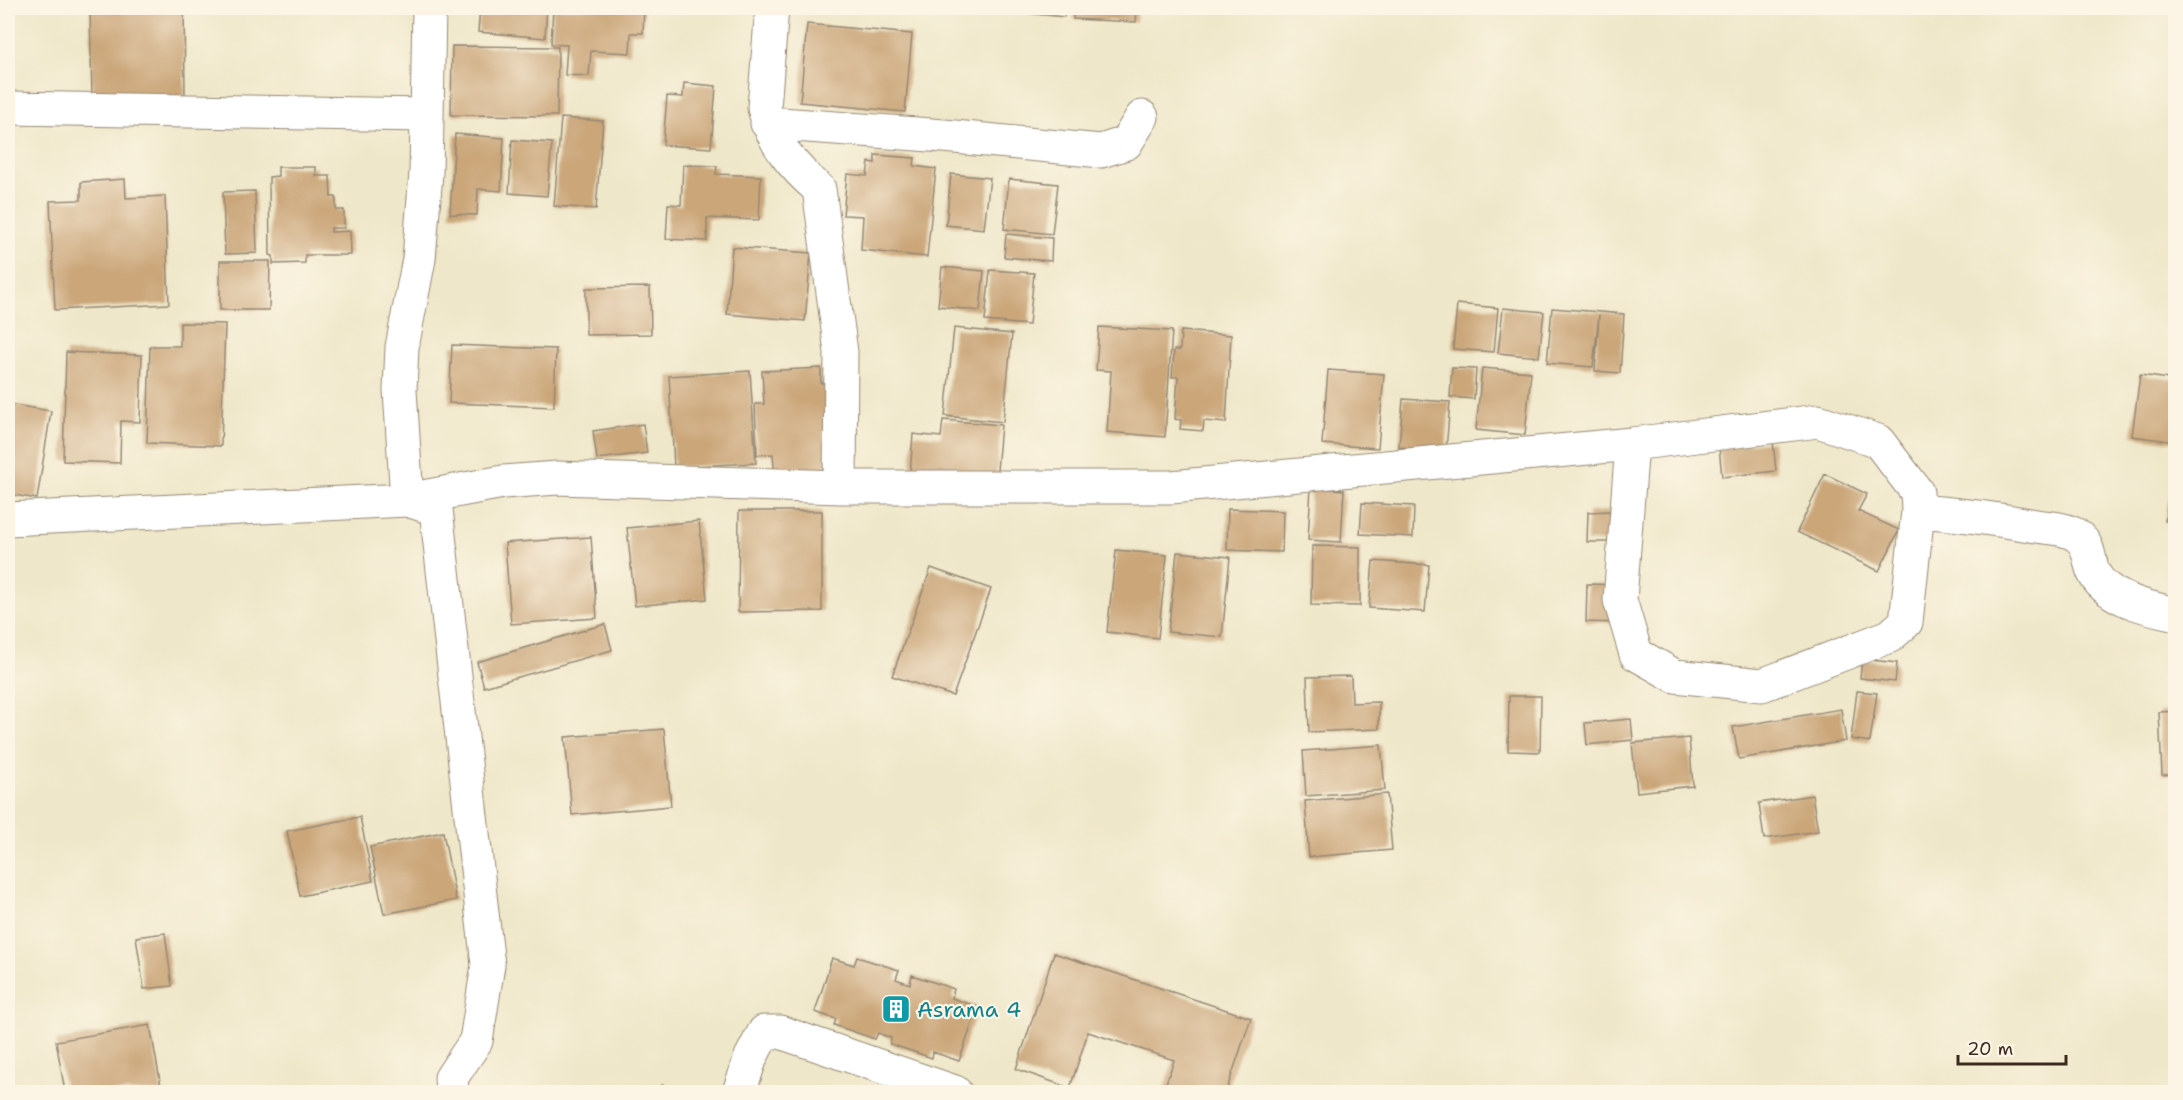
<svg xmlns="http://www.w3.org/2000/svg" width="2183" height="1100" font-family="'Shantell Sans',sans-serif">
	<rect width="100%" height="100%" fill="#fcf5e5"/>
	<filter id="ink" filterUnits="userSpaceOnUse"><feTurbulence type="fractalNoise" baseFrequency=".0167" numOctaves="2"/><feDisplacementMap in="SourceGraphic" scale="12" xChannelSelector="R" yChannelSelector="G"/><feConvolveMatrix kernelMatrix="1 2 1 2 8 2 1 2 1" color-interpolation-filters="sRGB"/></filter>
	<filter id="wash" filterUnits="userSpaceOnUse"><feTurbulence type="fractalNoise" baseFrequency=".008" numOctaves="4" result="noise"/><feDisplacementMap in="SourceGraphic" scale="24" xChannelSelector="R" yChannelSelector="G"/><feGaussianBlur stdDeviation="1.35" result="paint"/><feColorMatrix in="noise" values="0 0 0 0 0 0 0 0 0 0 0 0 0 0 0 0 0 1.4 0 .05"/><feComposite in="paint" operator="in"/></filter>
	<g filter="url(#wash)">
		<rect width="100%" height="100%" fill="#efe7c9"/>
		<g id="blocks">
			<path fill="#caa679" d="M90 8H184L185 97 92 98Z
				M480 8H547L545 38 478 32Z
				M553 8H644L643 33H631L630 53 591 51 589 76 565 75 567 45 551 44Z
				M1028 8H1066L1064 17 1027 13Z
				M1074 8H1137L1136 22 1073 19Z
				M807 24 912 34 905 112 800 102Z
				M452 46 558 47 557 116 451 115Z
				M684 83 716 86 711 148 663 145 667 96 683 97Z
				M561 118 603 121 596 209 554 206Z
				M455 134 504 138 501 191 478 189 477 215 450 214Z
				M512 140 552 143 547 196 509 193Z
				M875 155 915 158 914 166 936 169 927 257 861 250 863 216 843 215 847 174 867 176 869 162 875 163Z
				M683 165 717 166 716 174 761 176 759 220 707 218V241L666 239 668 204 681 205Z
				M278 167H316V176H330L331 197H336V210H344V228H331V232L350 231 351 255H305V263L273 264V256L270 255 269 177 278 176Z
				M951 174 990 178 984 229 946 225Z
				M125 179 126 198 165 196 169 304 55 310 50 201 81 200V182Z
				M1009 179 1058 184 1052 234 1004 229Z
				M255 191 257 253 225 254 223 192Z
				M1006 234 1052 238 1051 261 1004 257Z
				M732 247 811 253 805 321 727 314Z
				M220 261H270L269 310H220Z
				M942 267 984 271 980 311 938 306Z
				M990 270 1034 273 1029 325 985 321Z
				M650 287 651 334 586 335V288Z
				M1457 304 1498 308 1494 352 1453 349Z
				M1503 308 1544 312 1539 357 1498 353Z
				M1552 308 1624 314 1620 373 1595 371 1599 315 1593 367 1547 363Z
				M180 323 225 324 221 446 147 443 150 346H180Z
				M1099 327 1172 331 1165 437 1107 432 1111 371 1096 370Z
				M954 328 1012 334 1003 422 945 416Z
				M1181 331 1231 335 1226 423 1204 421 1203 431 1180 429 1181 420 1175 419 1178 377H1172L1174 350H1180Z
				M452 345 556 349 554 407 449 403Z
				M66 352 142 355 140 422 121 421 120 463 63 461Z
				M821 368V383L837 382 833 476 775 478 773 454 757 455 755 404H764L762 371Z
				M1452 368 1476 369 1474 399 1450 397Z
				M1482 368 1531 372 1525 435 1476 430Z
				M1328 370 1384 374 1378 448 1322 444Z
				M750 371 756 463 674 467 669 376Z
				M2140 375 2176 380V442L2132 436Z
				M1403 399 1450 402 1446 451 1399 447Z
				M8 404 51 411 37 499 8 494Z
				M943 420 1001 425 996 482 910 475 913 434 941 437Z
				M643 424 647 453 597 459 593 431Z
				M1773 441 1776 471 1722 477 1719 447Z
				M2174 472H2176V523L2165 521Z
				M1825 474 1867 494 1858 511 1899 530 1879 571 1797 532Z
				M1311 487 1344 490 1341 542 1308 540Z
				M1362 503 1414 506 1413 537 1360 534Z
				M1228 509 1283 511 1282 552 1227 550Z
				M739 511H822V611L738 612Z
				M1611 511 1612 542H1587L1588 512Z
				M699 521 707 599 635 606 627 528Z
				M591 537 597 618 511 624 505 543Z
				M1312 546 1360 547V606L1311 605Z
				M1116 550 1167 555 1158 638 1107 632Z
				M1177 552 1230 557 1222 637 1168 632Z
				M1373 561 1429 565 1425 612 1369 608Z
				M931 568 991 589 953 696 892 676Z
				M1587 584 1620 585 1618 623 1586 622Z
				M605 624 612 650 484 687 477 662Z
				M1862 659 1897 663 1895 682 1860 678Z
				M1351 676 1352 703 1379 702V729L1309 732 1307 677Z
				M1857 691 1877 693 1870 742 1851 739Z
				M1509 696H1541L1540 752 1508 751Z
				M1841 709 1846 741 1739 759 1733 727Z
				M2176 711V774L2162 775 2159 712Z
				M1631 719 1633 740 1587 745 1585 723Z
				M664 729 671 806 572 815 565 737Z
				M1689 738 1693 786 1637 792 1632 743Z
				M1381 745 1385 790 1306 796 1303 751Z
				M1387 794 1392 850 1309 857 1305 801Z
				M1812 795 1818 831 1764 839 1759 803Z
				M360 817 373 881 300 896 287 831Z
				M443 832 456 900 384 914 370 847Z
				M165 933 172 986 144 989 136 937Z
				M1054 953 1251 1018 1226 1092H1163L1174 1060 1088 1032 1070 1088 1016 1069Z
				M857 957 899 970 896 979 910 984 912 975 954 989 952 998 978 1007 959 1061 933 1052 932 1058 890 1044 891 1038 878 1033 875 1039 834 1025 836 1019 815 1012 832 958 854 965Z
				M150 1025 162 1092H65L56 1041Z
				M662 1085 686 1092H660Z"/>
		</g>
	</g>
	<g filter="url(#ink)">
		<use href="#blocks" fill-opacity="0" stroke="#958874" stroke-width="1.5"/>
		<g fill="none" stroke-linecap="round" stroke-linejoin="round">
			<g stroke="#958874" stroke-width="35">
				<path id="minor" d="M429 8 426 173 419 259 402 347 400 390 407 500 436 509 488 965 476 1041 451 1078 452 1092
					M772 8 764 108C772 142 793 167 819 189L841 352 840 487
					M8 108 427 115
					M767 123 944 136 1101 151 1126 143 1142 117
					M1918 511C1958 514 1997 519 2036 526 2049 528 2065 528 2076 535 2090 544 2088 558 2093 571 2105 599 2149 608 2176 614
					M8 519 407 500 503 482 557 478 840 487H1171L1632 444 1818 421 1878 441 1917 492 1918 511 1906 622 1890 636 1762 685 1675 676 1636 654 1620 600 1632 444
					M739 1092 751 1057 764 1032H780L955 1092"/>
			</g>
			<use href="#minor" stroke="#fff" stroke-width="33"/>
		</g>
	</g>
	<defs>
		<g id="building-square" transform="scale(1.5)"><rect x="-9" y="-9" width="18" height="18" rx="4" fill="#0f9aa8" stroke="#fcf5e5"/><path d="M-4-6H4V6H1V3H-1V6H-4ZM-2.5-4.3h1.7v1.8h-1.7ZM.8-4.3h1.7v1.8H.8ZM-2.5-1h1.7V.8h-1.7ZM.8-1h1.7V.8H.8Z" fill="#fff"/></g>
	</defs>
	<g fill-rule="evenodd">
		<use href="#building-square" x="896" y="1009"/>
	</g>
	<g text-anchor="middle" stroke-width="4.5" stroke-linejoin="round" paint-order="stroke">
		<g font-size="22" fill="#0d838f" stroke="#fcf5e5" text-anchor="start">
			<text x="917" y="1017">Asrama 4</text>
		</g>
	</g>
	<rect width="2183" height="1100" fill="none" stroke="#fcf5e5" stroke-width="30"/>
	<path d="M1958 1055v9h108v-9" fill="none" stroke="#3b2a1e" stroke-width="3"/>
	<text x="1967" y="1055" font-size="18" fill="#3b2a1e" stroke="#fcf5e5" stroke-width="4.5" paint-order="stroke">20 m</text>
</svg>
